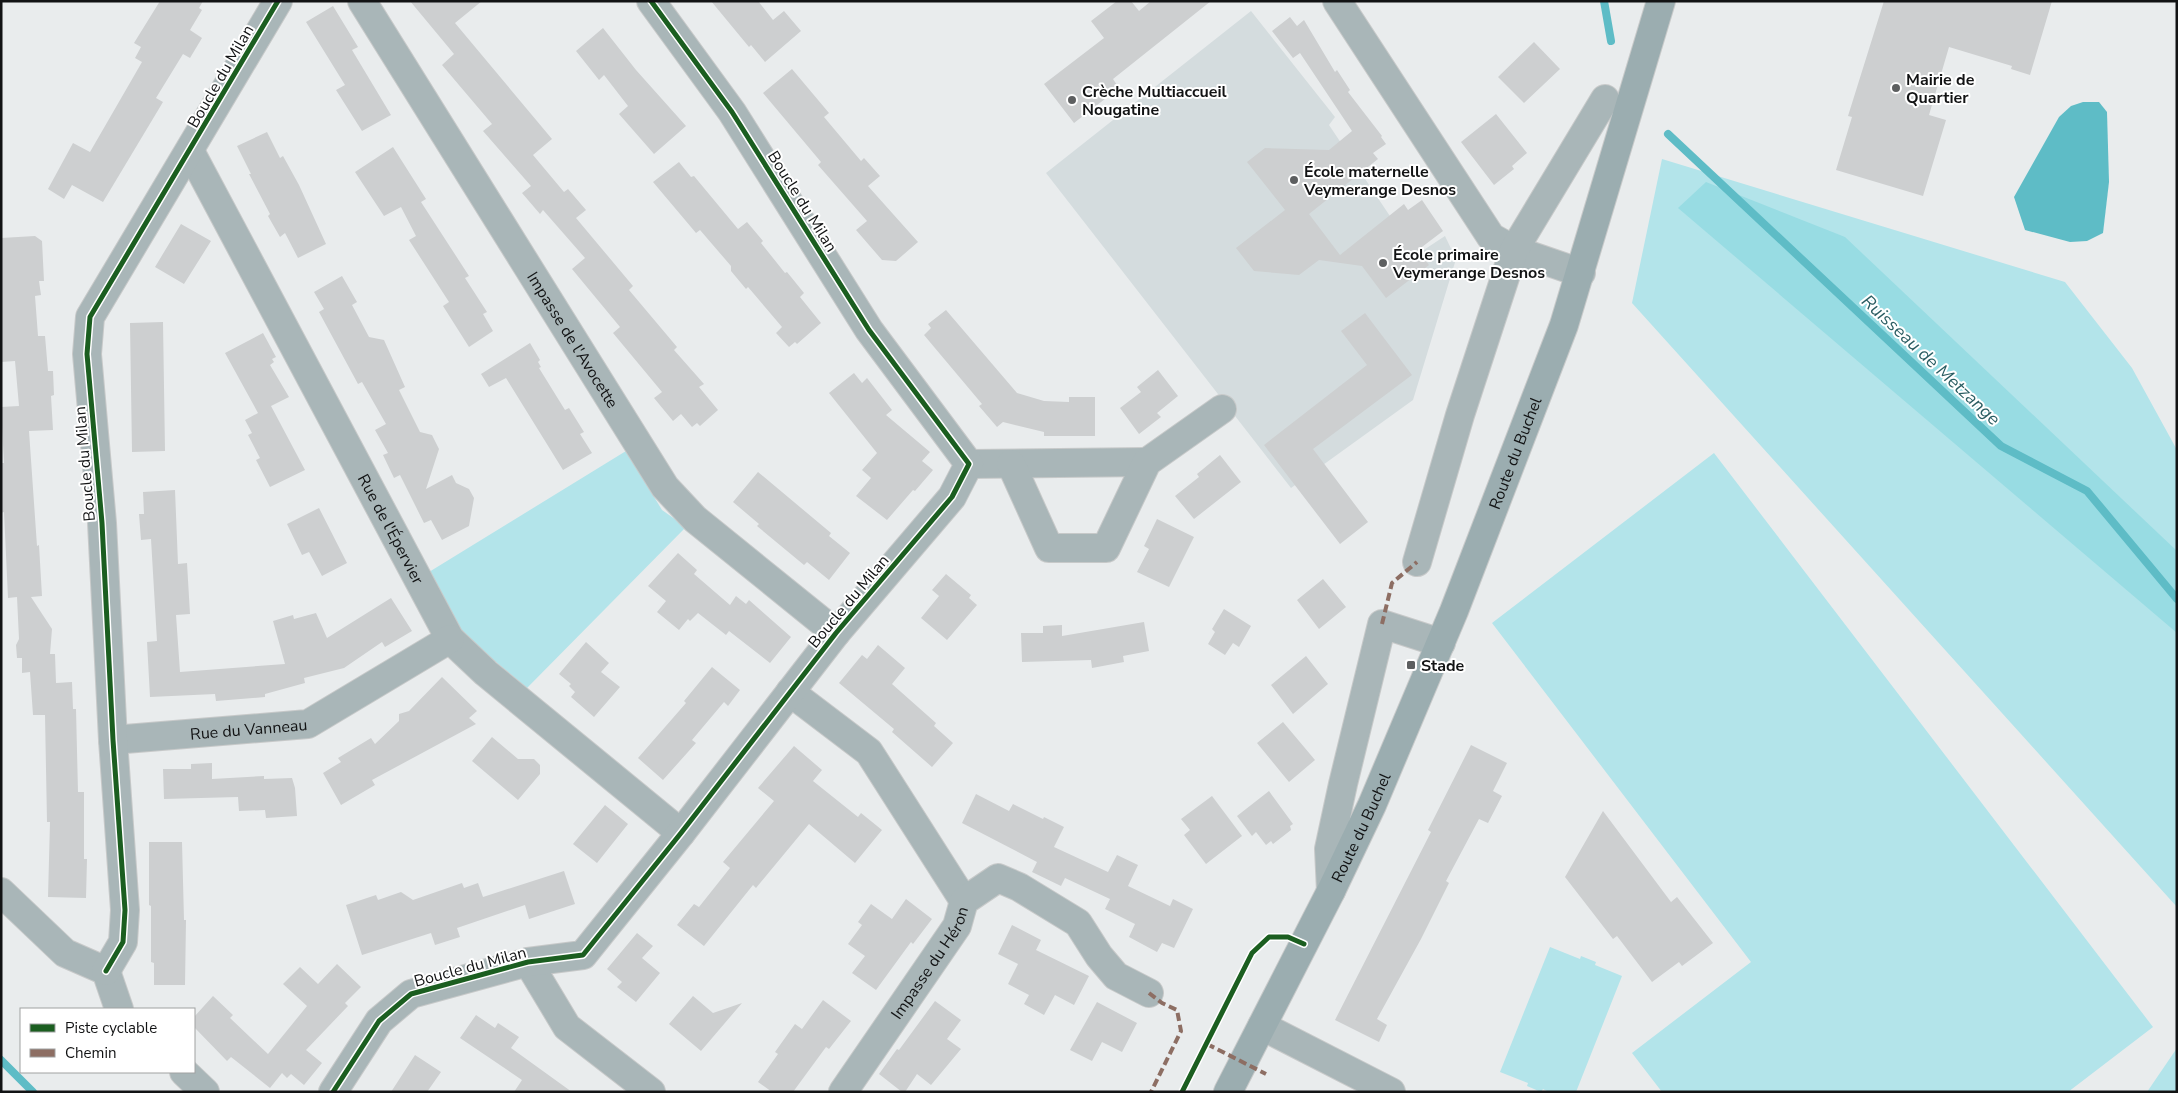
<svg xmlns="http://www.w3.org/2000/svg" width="2178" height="1093" font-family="'Nunito Sans',sans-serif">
	<rect width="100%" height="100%" fill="#e9eced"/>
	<path fill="#d4dcde" d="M1251 11 1335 117 1329 125 1416 255 1445 236 1456 259 1413 400 1291 488 1046 173Z"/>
	<path fill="#b3e4ea" d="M1662 159 2065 282 2132 368 2177 450V907L1632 303Z
		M626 451 662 510 686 527 527 688 459 631 429 572Z
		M1714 453 2153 1027 2068 1092H1662L1632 1053 1751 962 1492 623Z
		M1550 947 1580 959 1581 956 1596 962 1595 965 1622 976 1576 1092H1549L1543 1089 1541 1092 1527 1086 1528 1083 1500 1072Z
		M2177 1048V1092H2147Z"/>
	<path fill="#98dce3" d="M1706 182 1845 237 2177 551V633L1678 208Z"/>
	<path fill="#5ebcc6" d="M2083 102H2099L2107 112 2109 182 2103 233 2087 241 2070 242 2025 230 2014 197 2059 117 2071 106Z"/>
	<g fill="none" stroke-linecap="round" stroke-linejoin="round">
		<path stroke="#5ebcc6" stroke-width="8" d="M1604 1 1611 41
			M1668 134 2001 446 2087 491 2177 599
			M1 1060 33 1092"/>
	</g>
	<path fill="#cdcfd0" d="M160 1H203L199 8 202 10 190 30 202 38 190 58 183 54 156 98 163 102 103 202 72 185 64 199 48 189 73 143 90 152 142 62 135 58 141 47 134 43Z
		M410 1H482L455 23 552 139 533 155 564 192 568 189 586 210 576 218 633 286 629 290 677 347 674 350 704 384 699 387 718 410 700 426 697 423 692 427 681 414 673 421 654 398 662 392 613 333 620 327 572 269 585 258 543 210 540 214 522 193 531 186 483 131 492 124 442 65 454 54Z
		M711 1H758L773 20 784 11 801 31 765 62 751 45 749 47Z
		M1117 1H1131L1139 11 1151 1H1211L1113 79 1119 88 1074 123 1044 84 1104 38 1091 21Z
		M1884 1H2052L2030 75 2011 69 2012 66 1949 47 1929 115 1946 120 1923 196 1836 170 1852 117 1848 116Z
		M333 6 358 47 352 50 391 115 362 131 336 90 345 85 306 22Z
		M1290 17 1297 26 1304 20 1335 72 1337 70 1350 90 1348 92 1382 136 1381 137 1386 144 1373 153 1378 159 1309 214 1340 255 1404 204 1408 210 1422 200 1443 231 1418 250 1429 265 1386 298 1362 266 1319 260 1299 275 1254 271 1236 248 1285 210 1247 162 1265 148 1329 150 1352 131 1300 53 1293 58 1272 31Z
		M603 28 636 70 686 126 654 154 619 114 628 106 604 75 599 80 576 51Z
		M1534 42 1560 69 1524 103 1498 77Z
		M792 69 829 113 824 117 861 161 864 158 880 176 868 186 918 242 896 261 882 260 856 230 867 221 818 165 821 162 763 93Z
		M1496 114 1527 153 1512 166 1514 169 1494 185 1461 142Z
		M267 132 280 158 283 156 299 185 326 244 298 258 285 233 280 237 268 216 270 214 249 174H251L237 146Z
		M393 147 426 199 421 202 469 276 465 278 487 312 483 314 493 331 469 347 443 306 449 302 409 240 416 236 401 207 384 216 355 172Z
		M679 162 691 177 694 176 738 229 747 222 763 241 761 243 785 273 787 272 804 293 800 297 821 323 797 344 795 342 789 347 776 333 782 327 748 287 746 289 731 271V266L700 230 696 233 653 182Z
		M181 224 211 241 184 284 155 267Z
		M35 236 42 241 44 281H39L41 295 35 296 38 336H45L48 371H53L54 395 51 396 53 430 29 431 37 546 39 545 42 596 31 597 52 629 50 654H55L56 683 72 682 73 709H76L78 792H84V859H87L86 898 48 897 50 822H47L45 715H33L30 672 22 673V658H17L16 645 19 639 17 597 8 598 4 512 1 513V463H4L1 407 19 406 15 361 1 362V238Z
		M342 276 357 302 352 305 369 337 384 340 405 387 399 390 420 432 432 435 439 449 426 489 452 475 456 483 469 489 474 498 469 526 442 540 431 520 424 523 400 475 394 478 383 455 388 453 375 430 386 424 362 382 358 384 319 312 324 309 314 292Z
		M946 310 1017 393 1044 401 1069 402V397H1095V436H1044V432L1003 422 997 427 979 406 982 404 924 335 931 328 928 324Z
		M1365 313 1412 375 1313 449 1368 522 1340 544 1264 445 1367 365 1341 331Z
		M163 322 165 451 132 452 130 323Z
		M263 333 276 357 272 359 274 362 270 365 289 397 271 406 305 470 270 487 256 460 260 458 248 435 252 433 245 420 258 413 225 353Z
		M530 343 540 360 538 362 541 367 539 368 565 410 569 408 584 432 580 434 592 453 563 470 506 378 489 387 481 374Z
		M1158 370 1178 396 1157 413 1161 417 1139 434 1120 408 1141 392 1137 387Z
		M854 373 862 383 867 378 892 410 886 415 930 452 922 461 933 470 915 491 913 490 887 520 856 496 871 478 862 470 877 453 829 393Z
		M1220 455 1241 482 1194 519 1175 496 1199 477 1197 474Z
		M758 472 831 533 829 536 850 553 829 580 807 562 804 565 757 526 759 524 733 502Z
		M175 490 178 564 187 563 190 614 176 615 180 672 285 664 273 621 293 615 294 619 316 613 327 638 391 598 412 631 385 647 382 642 344 668 304 678 305 683 265 694V697L216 701 215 694 150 697 147 642 157 641 151 539 141 540 139 514H144L143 492Z
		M319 508 347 563 322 576 309 552 302 555 287 524Z
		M1157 519 1194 537 1169 587 1137 572 1149 549 1144 546Z
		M678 553 697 570 694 574 730 605 736 596 746 604 749 600 791 637 770 663 729 631 726 635 698 613 690 621 688 619 679 630 657 612 666 601 648 586Z
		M946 574 971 595 969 598 977 605 947 640 921 618 939 596 932 590Z
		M1323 579 1346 607 1319 629 1297 600Z
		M1224 609 1251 626 1239 647 1233 643 1225 655 1208 644 1215 632 1212 629Z
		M1144 622 1149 651 1123 656 1124 662 1092 668 1091 660 1022 662 1021 633H1043V626L1062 625V636Z
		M586 642 609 663 601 672 620 687 594 717 571 697 575 692 569 686 571 684 559 674Z
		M878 645 905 668 892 684 936 723 934 726 953 743 932 767 892 732 894 729 839 683 862 655 867 659Z
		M1306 656 1328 684 1293 714 1271 685Z
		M712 667 740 690 728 706 724 702 692 740 696 743 663 780 638 758 686 703 684 701Z
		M442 677 477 711 469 718 476 724 372 780 375 785 341 805 323 773 341 762 338 758 371 738 375 744 399 721V714L409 711Z
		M1283 722 1315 760 1289 782 1257 743Z
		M492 737 518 759H534L540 765V774L518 800 472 761Z
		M1471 745 1507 763 1493 791 1502 796 1488 823 1479 819 1446 881 1449 883 1421 939 1377 1019 1387 1025 1379 1042 1335 1020 1431 832 1428 830Z
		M794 746 822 770 813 781 858 817 861 813 882 830 855 863 809 824 756 888 753 885 704 946 677 925 694 904 699 907 730 868 723 862 774 801 758 788Z
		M212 763V779L264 776V779L292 778 295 788 297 816 266 818 265 810 239 811 238 797 164 799 163 769H191V764Z
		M1269 791 1293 824 1290 826 1291 830 1273 844 1271 841 1266 845 1256 832 1252 836 1237 816Z
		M976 794 1009 811 1013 804 1043 819 1044 817 1064 827 1054 847 1108 872 1117 855 1138 865 1128 886 1170 906 1173 899 1193 909 1174 948 1162 943 1157 952 1129 937 1135 924 1105 909 1110 899 1065 878 1061 886 1032 872 1037 862 962 823Z
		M1212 796 1242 836 1206 864 1184 835 1190 830 1181 819Z
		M605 805 628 824 597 863 573 844Z
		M1603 811 1671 902 1677 897 1713 943 1682 966 1679 962 1652 982 1617 936 1613 939 1565 877Z
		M149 842H182L184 920H186L185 985H154V963L151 962V906L149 905Z
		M564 871 575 904 529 919 525 905 457 928 460 937 435 945 431 933 362 955 346 905 376 895 378 900 401 892 413 900 462 883 464 888 478 883 483 897Z
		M906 899 932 919 913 944 911 942 876 990 852 973 865 956 848 944 862 925 858 922 871 904 892 919Z
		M1012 925 1041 940 1036 950 1089 976 1074 1005 1055 995 1044 1015 1024 1004 1029 995 1008 984 1018 964 998 954Z
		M637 933 653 946 642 958 660 973 636 1002 617 987 622 982 607 969Z
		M337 964 361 987 345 1003 348 1006 306 1050 322 1063 304 1085 291 1074 287 1078 282 1073 270 1088 231 1057 227 1061 194 1027V1017L213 996 233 1015 230 1018 268 1054 307 1006 283 984 300 967 318 984Z
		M693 996 713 1013 742 1003 701 1051 669 1024Z
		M823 1000 851 1021 829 1049 826 1047 793 1092H772L758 1082 778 1054 775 1052 795 1024 802 1029Z
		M935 1001 961 1020 947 1039 961 1049 931 1085 917 1074 905 1092H902L879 1074 897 1049 899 1050Z
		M1097 1002 1137 1023 1122 1052 1102 1042 1092 1061 1070 1050Z
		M476 1015 495 1028 498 1023 519 1037 511 1048 572 1092H514L522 1080 460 1038Z
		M415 1055 441 1072 427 1092H391Z"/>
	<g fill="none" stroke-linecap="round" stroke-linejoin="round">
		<g stroke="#c7c9c9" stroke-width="30">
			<g id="minor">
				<path id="s1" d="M362 1 665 487 695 519 836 633"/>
				<path d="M1337 1 1491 237 1514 250 1581 273"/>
				<path id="s2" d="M190 151 450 639 486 673 681 833"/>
				<path d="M969 464 1147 462"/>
				<path d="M1011 464 1049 548H1106L1147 462 1222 409"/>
				<path d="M1417 562 1460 415 1514 250 1605 99"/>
				<path d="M790 692 869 752 964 901"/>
				<path id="s3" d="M113 740 308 724 450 639"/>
				<path d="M1331 891 1329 849 1343 784 1382 624 1441 643"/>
				<path d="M1 892 65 953 106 971 119 1009"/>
				<path d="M528 962 567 1027 651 1092"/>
				<path d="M106 971 123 942 125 910 113 740 102 523 87 354 90 317 278 1"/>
				<path d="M1262 1026 1391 1092"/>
				<path d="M184 1072 205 1092"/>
				<path d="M333 1092 379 1021 411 994 528 962 583 955 681 833 836 633 952 497 969 464 869 330 732 112 651 1"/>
				<path id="s4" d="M843 1092 957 926 964 901 998 878 1019 887 1078 923 1099 956 1116 976 1149 993"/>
			</g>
		</g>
		<g stroke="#c7c9c9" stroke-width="30">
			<g id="major">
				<path id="s5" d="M1228 1092 1331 891 1372 805 1454 611 1564 325 1661 1"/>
			</g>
		</g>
		<use href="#minor" stroke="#a9b6b8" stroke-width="28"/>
		<use href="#major" stroke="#9badb0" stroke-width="28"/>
		<path stroke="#8d6e63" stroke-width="4" stroke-dasharray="8 4" stroke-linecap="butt" d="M1382 624 1392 583 1417 562
			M1149 993 1162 1003 1177 1010 1181 1031 1151 1092
			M1207 1044 1266 1074"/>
		<g stroke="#fff" stroke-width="8">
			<path id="cycleway" d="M106 971 123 942 125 910 113 740 102 523 87 354 90 317 278 1
				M333 1092 379 1021 411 994 528 962 583 955 681 833 836 633 952 497 969 464 869 330 732 112 651 1
				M1182 1092 1252 953 1269 937H1288L1304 944"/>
		</g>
		<use href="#cycleway" stroke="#1b5e20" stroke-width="5"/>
	</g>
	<g fill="#5d5f60" stroke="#fff" stroke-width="2">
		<circle cx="1896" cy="88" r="5"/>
		<circle cx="1072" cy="100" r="5"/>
		<circle cx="1294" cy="180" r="5"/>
		<circle cx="1383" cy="263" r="5"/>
		<rect x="1406" y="660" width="10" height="10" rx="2.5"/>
	</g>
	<g text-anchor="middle" stroke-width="4" stroke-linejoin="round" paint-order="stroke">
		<g font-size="16" fill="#121314" stroke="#fff">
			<text transform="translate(220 76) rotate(-60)" y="6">Boucle du Milan</text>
			<text transform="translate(803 201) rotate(58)" y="6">Boucle du Milan</text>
			<text dy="6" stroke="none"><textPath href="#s1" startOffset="399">Impasse de l'Avocette</textPath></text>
			<text dy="6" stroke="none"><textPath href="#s5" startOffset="701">Route du Buchel</textPath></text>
			<text transform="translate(84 464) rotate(-95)" y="6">Boucle du Milan</text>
			<text dy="6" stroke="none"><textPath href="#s2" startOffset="428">Rue de l'Épervier</textPath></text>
			<text transform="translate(848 601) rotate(-50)" y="6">Boucle du Milan</text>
			<text dy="6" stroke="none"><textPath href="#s3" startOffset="136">Rue du Vanneau</textPath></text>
			<text dy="6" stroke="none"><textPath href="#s5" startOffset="296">Route du Buchel</textPath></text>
			<text dy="6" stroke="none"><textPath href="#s4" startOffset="156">Impasse du Héron</textPath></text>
			<text transform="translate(470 966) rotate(-15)" y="6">Boucle du Milan</text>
		</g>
		<g font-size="16" font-weight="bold" fill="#121314" stroke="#fff" text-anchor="start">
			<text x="1906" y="85">Mairie de<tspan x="1906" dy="18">Quartier</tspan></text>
			<text x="1082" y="97">Crèche Multiaccueil<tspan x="1082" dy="18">Nougatine</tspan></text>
			<text x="1304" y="177">École maternelle<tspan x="1304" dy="18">Veymerange Desnos</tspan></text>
			<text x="1393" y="260">École primaire<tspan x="1393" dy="18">Veymerange Desnos</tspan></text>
			<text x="1421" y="671">Stade</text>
		</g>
		<g font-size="18" font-style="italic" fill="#2a5d62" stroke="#fff">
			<text transform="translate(1931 360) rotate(43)" y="6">Ruisseau de Metzange</text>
		</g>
	</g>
	<rect width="2178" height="1093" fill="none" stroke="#121314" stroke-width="5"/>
	<rect x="20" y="1008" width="175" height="65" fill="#ffffff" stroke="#a0a1a1"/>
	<rect x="30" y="1024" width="25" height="8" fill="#1b5e20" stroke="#a0a1a1"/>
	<text x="65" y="1033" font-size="15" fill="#121314">Piste cyclable</text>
	<rect x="30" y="1049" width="25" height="8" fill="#8d6e63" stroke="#a0a1a1"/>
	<text x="65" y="1058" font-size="15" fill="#121314">Chemin</text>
</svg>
